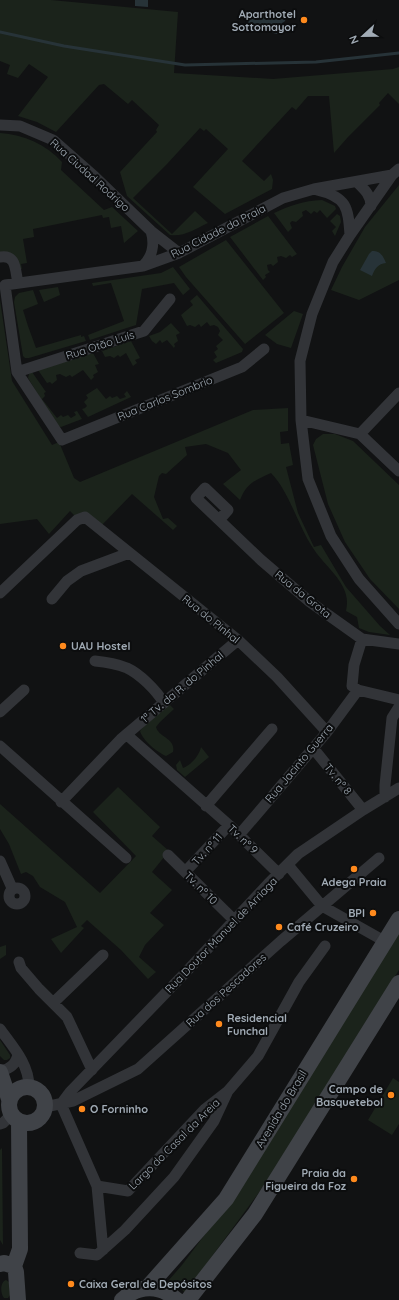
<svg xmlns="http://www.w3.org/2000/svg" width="399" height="1300" font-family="Quicksand,sans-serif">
	<rect width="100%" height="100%" fill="#111213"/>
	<path fill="#1b231b" d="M0 0H51L178 12 174 73 273 79 393 69 399 67V104L388 93 379 103 380 105 348 137 334 153 329 96H308L296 110 292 107 242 161 264 181 271 174 273 180 272 189 225 214 193 187 228 149 206 129 204 131 200 128 167 164 133 198 172 234 195 211 208 223C195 229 184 237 170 235L127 196 120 172 157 132 156 130 159 125 132 100 128 104 104 84 99 85 56 132 37 122 18 116 48 77 29 64 18 78 7 74 10 65 0 61Z
		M0 133C24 135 46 144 62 162L61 170 104 210 112 207 138 231 124 243 121 226 111 228 109 217 103 218 102 215 33 229 34 237 23 239 27 263 21 264 22 269 17 270 0 253Z
		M399 185V280L359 300 331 290 342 267 365 227Z
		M322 200 335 206 336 209 327 218 320 210 317 213 314 211 311 214 306 210 302 212 303 216 296 222 292 221 290 223 292 228 288 232 274 213C291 205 303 201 322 200Z
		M337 214 340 216 341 222 335 236 332 231 336 227 330 221Z
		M268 216 297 254 292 257 290 255 286 258 281 256 277 257 278 262 273 266 271 264 267 265 268 270 270 272 265 275 266 277 263 280 230 237Z
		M226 240 284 313 245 344 186 277 179 267Z
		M173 267 190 289 183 295 174 283 142 289 136 325 90 340 88 335 124 321 111 283 93 286 92 283 161 273Z
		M58 287 60 295 44 302 39 290Z
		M33 290 38 304 23 310 28 326 36 348 81 335V337L84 336 86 341 29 358H25L23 356 14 302 15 297 19 293Z
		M197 295 243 349 242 352 216 363 213 360 217 357 214 352 218 349 216 346 223 340 218 335 220 331 218 327 214 325 210 326 207 322 201 327 199 324 195 327 190 325 187 326 181 315 193 305 190 301Z
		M0 300 12 381 52 445 59 442 74 478 80 482 253 410 288 408V431L280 432 281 444 289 443 293 465 286 467 298 513 314 547 321 545 346 587 380 626 390 635 369 632 359 628 357 617 346 611C348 602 347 595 343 587 337 574 321 561 313 548 298 526 289 491 271 473 254 481 247 483 240 500L223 484 241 470 228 453 206 444 185 447 187 455 166 474 162 473 159 476 154 497 163 519 168 518 177 526 173 530 132 494 101 526 76 517 70 511 49 534 37 519 0 524Z
		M294 311 303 314 291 348 277 344 265 335Z
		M171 323 180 333 176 335 178 341 174 344 175 346 174 348 167 340 162 343 160 340 156 344 152 341 149 336 160 332Z
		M131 341 140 358 135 360 137 363 133 366 126 353 120 357 118 355 114 358 110 356 105 357 102 351Z
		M93 353 99 364 95 365 98 372 93 375 94 377 91 380 83 370 72 377 70 375 66 377 60 374 56 375 57 380 52 384 50 382 47 383 38 370Z
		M32 372 46 392 44 393 45 396 42 399 57 418 61 415 63 417 68 415 71 418 76 415 74 412 77 411 82 419 61 427 58 426 50 414 28 378 29 374Z
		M97 388 106 399 110 396 112 398 117 396 120 399 126 397 124 394 127 391 131 397 88 417 82 409 85 408 87 406 84 402 88 398 86 395Z
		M323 434H335L353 441 399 485V609L370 579 345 542 328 504 313 445 316 439Z
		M168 703 174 709 160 722 156 727C159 738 176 738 173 752L166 756C157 752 143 741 140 731L144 726Z
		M201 747 209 757 185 777 177 770 176 765 180 760 183 768C191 765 199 756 201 747Z
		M118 787 160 827 152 836 169 851 152 872 172 890 150 913 164 925 145 945 139 957 156 972 148 979 121 950 87 920 81 926 84 928 61 953 51 939 77 927 65 902 40 887 33 876 26 872 21 874 9 844 0 829V804L100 893 136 856 93 812Z
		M399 931V970L266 1183 185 1293 178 1285 168 1281 182 1265 245 1181Z
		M6 945V955L0 959V947Z
		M0 1040 10 1055V1058L7 1060H4L0 1056Z
		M393 1078 399 1082V1124L392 1135 368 1120Z
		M2 1148 3 1245 0 1240V1150Z
		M6 1280 9 1282 10 1295 8 1298H4C0 1293 0 1282 6 1280Z"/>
	<path fill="#273338" d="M135 0H148V7L135 6Z
		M253 11C259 10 260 14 265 15 271 16 276 12 282 11L286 16C286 20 285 22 282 23L281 30 277 34 273 33C267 27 263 27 256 31 248 29 246 24 246 17Z
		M372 251C381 251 383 256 386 263 378 264 375 268 372 276L360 270 369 254Z"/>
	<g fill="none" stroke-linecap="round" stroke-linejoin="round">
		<path stroke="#273338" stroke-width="3" d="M0 32 64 46 185 65 316 62 399 53"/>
		<path stroke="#323438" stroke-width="11" d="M0 125 20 126 53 140 95 177 151 231 179 253
			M399 169 392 175 350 235 333 262 312 314 300 361 301 420 308 479 331 536 359 579 399 624
			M357 182C364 189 371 195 371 206
			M317 190C347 197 348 207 350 235
			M0 257C17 254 15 271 18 283
			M143 266C152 257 155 244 151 231
			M264 349 242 367 62 440 17 372 5 285 143 266 179 253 283 198 314 189 392 175
			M17 372 144 331 170 299
			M301 420 360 434 399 393
			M360 434 399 471
			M220 519 228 510 205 488 196 498 261 560 310 602 362 639 399 644
			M0 593 77 520 85 517 238 640 277 677 327 732
			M52 599 67 581 81 571 129 553
			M362 639 354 665 352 686 358 690 399 700
			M95 661C106 662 117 664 127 668 140 674 156 690 164 703
			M0 712 24 690
			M127 735 229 825 279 874
			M0 746 126 858
			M313 748 363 810
			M385 797V785L392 718 399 707
			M61 802 121 739 238 640
			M206 806 272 729
			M239 835 327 732 358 690
			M168 855 234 920
			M0 861 12 888
			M288 865 322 906 386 942
			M185 872 229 825
			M9 896a8 8 0 1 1 16 0a8 8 0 1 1-16 0Z
			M19 962 21 968 39 989 67 1017 92 1070
			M53 1003 103 955
			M0 1029C13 1047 29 1064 29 1087
			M0 1072C10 1068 16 1065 18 1054
			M61 1104 70 1092 186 972 268 884 298 854 363 810 399 788
			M61 1104 97 1186 103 1250
			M45 1107 73 1101 138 1069 281 941 379 858
			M0 1124 3 1123 11 1115
			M97 1186 128 1191 205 1109 228 1091 258 1056 299 982 325 946
			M80 1253 97 1255 125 1230 174 1177 214 1121 227 1093"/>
		<path stroke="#404348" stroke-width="16" d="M0 1072 9 1099
			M9 1105a18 18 0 1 1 36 0a18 18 0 1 1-36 0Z
			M0 1264 4 1263 14 1266
			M14 1266 20 1249 19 1122
			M14 1266 16 1272 18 1300
			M147 1288 226 1199 399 919
			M122 1300C139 1284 161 1285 177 1300
			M188 1300 255 1214 399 983"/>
	</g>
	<g fill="#ff8a1d" stroke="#0c0d0e" stroke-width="1.5">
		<circle cx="304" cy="20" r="4"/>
		<circle cx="63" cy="646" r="4"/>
		<circle cx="354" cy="869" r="4"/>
		<circle cx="373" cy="913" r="4"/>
		<circle cx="279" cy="927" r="4"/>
		<circle cx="219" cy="1024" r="4"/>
		<circle cx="391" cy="1095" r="4"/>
		<circle cx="82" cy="1109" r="4"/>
		<circle cx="354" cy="1179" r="4"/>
		<circle cx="71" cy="1284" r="4"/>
	</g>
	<g text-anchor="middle" stroke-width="4" stroke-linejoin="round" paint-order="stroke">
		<g font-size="11" font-weight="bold" fill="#a1abb5" stroke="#0c0d0e" text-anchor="start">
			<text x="296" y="18" text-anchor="end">Aparthotel<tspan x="296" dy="13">Sottomayor</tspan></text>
			<text x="71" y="650">UAU Hostel</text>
			<text x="354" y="886" text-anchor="middle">Adega Praia</text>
			<text x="365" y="917" text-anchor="end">BPI</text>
			<text x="287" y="931">Café Cruzeiro</text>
			<text x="227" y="1022">Residencial<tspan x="227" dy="13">Funchal</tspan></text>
			<text x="383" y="1093" text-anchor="end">Campo de<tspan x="383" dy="13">Basquetebol</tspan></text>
			<text x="90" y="1113">O Forninho</text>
			<text x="346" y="1177" text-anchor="end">Praia da<tspan x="346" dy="13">Figueira da Foz</tspan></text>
			<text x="79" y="1288">Caixa Geral de Depósitos</text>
		</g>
		<g font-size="11" fill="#a1abb5" stroke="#0c0d0e">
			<text transform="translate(90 175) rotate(42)" y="4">Rua Ciudad Rodrigo</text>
			<text transform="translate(218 231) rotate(-27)" y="4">Rua Cidade da Praia</text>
			<text transform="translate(100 345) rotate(-18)" y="4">Rua Otão Luís</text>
			<text transform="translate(165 398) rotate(-22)" y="4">Rua Carlos Sombrio</text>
			<text transform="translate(303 594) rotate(39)" y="4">Rua da Grota</text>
			<text transform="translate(211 619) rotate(39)" y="4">Rua do Pinhal</text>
			<text transform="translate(182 687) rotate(-40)" y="4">1ª Tv. da R. do Pinhal</text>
			<text transform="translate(299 763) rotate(-50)" y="4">Rua Jacinto Guerra</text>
			<text transform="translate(338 779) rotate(51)" y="4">Tv. nº 8</text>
			<text transform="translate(243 839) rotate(44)" y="4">Tv. nº 9</text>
			<text transform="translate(207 849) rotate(-48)" y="4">Tv. nº 11</text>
			<text transform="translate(201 888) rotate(44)" y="4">Tv. nº 10</text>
			<text transform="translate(221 935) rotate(-46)" y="4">Rua Doutor Manuel de Arriaga</text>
			<text transform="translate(226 990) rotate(-42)" y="4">Rua dos Pescadores</text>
			<text transform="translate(281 1109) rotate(-59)" y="4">Avenida do Brasil</text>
			<text transform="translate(174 1144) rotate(-45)" y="4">Largo do Casal da Areia</text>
		</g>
	</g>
	<g transform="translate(363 36) rotate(248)" stroke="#0c0d0e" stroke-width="3" paint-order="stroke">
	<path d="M0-3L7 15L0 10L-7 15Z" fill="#a1abb5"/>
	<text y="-6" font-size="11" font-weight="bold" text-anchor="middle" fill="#a1abb5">N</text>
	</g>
</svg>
